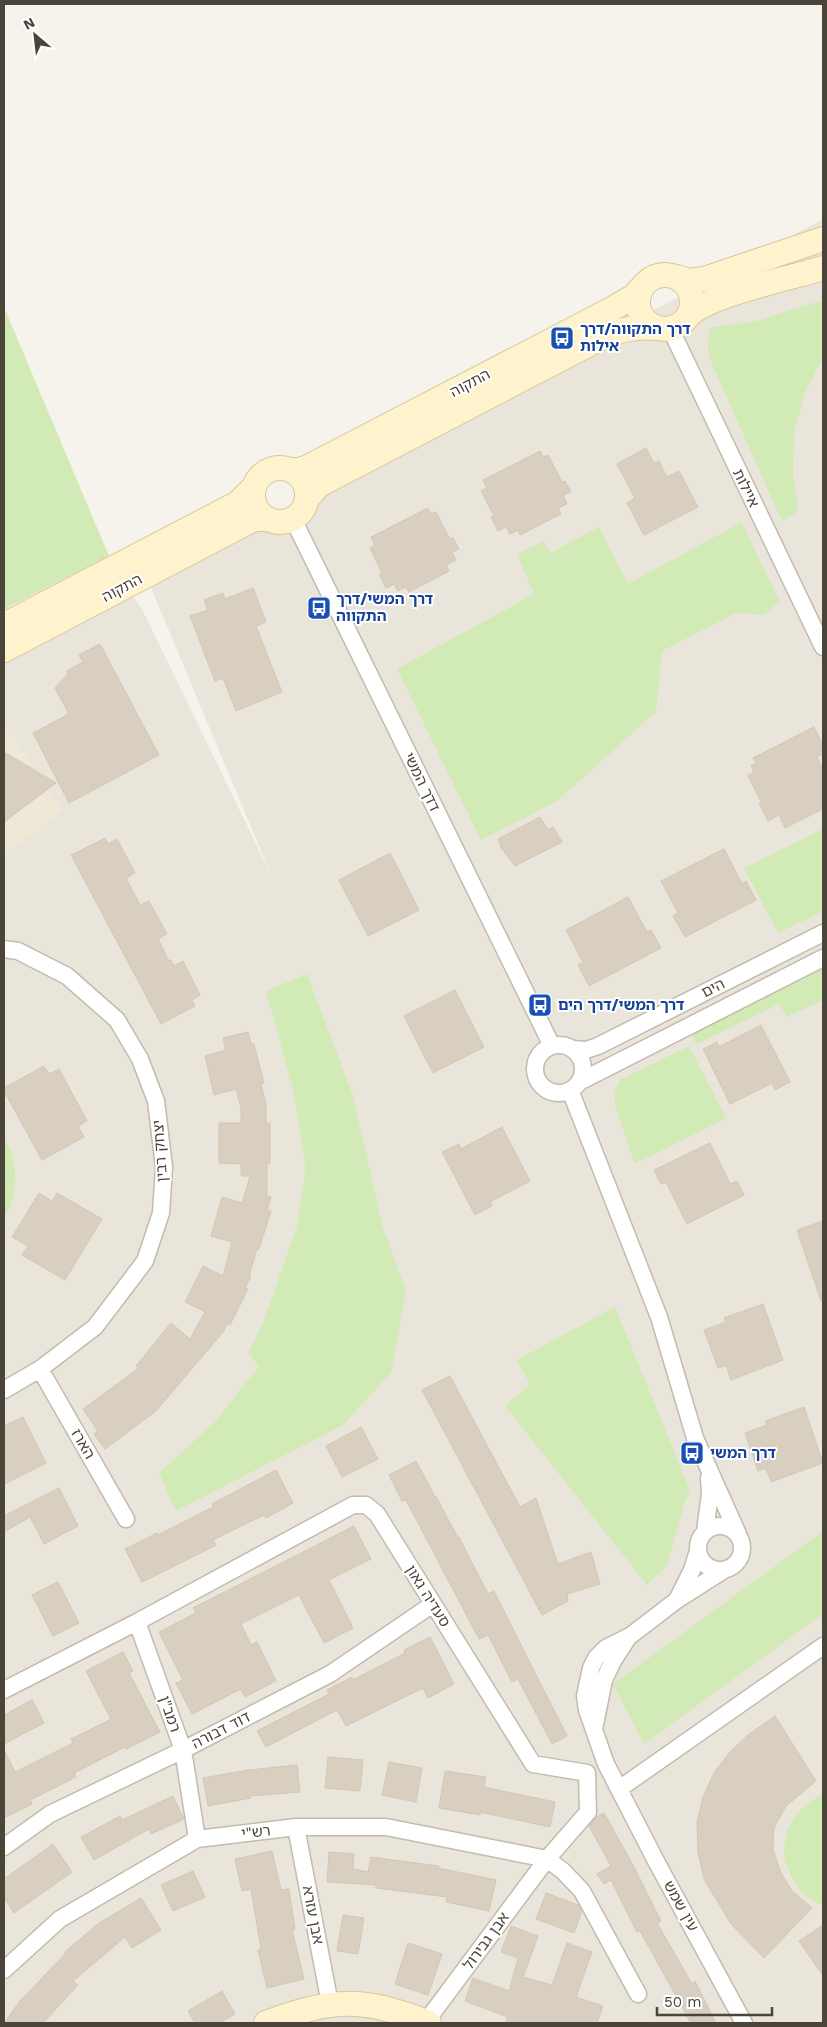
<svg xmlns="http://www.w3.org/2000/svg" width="827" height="2027" font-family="'Work Sans','Noto Sans Hebrew',sans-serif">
	<rect width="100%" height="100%" fill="#f6f3ec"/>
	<path fill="#eae5da" d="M823 219V2023H4V610L109 556 144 613 271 875 149 583Z"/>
	<path fill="#efe8d6" d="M4 728H7L63 810 20 844 4 852Z"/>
	<path fill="#d2eab5" d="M823 300V357L805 393 794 433 793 473 798 511 782 521 711 362 708 349 709 328 756 321Z
		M4 307 109 556 4 609Z
		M742 522 779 601 764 615 736 613 662 651 656 712 557 801 481 840 397 669 534 594 517 554 544 541 550 553 599 527 628 584Z
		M823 829V911L778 933 744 868Z
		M823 963V1000L787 1017 779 1004 697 1044 689 1029Z
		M307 974 353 1096 383 1228 406 1291 391 1373 343 1425 176 1511 159 1473 216 1421 259 1366 248 1353 264 1320 297 1227 306 1168 294 1093 266 991Z
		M689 1046 726 1118 635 1164 615 1104C614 1094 615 1089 620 1080Z
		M4 1139C20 1160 18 1196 4 1218Z
		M615 1307 690 1490 683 1508 667 1566 647 1585 505 1406 530 1384 517 1360Z
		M823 1531V1614L644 1744 613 1684Z
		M823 1794V1905C812 1902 803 1893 796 1884 772 1849 787 1811 823 1794Z"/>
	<path fill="#d8cfc1" stroke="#d3c7b4" d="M646 448 654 463 659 461 667 477 679 471 698 507 644 535 627 503 635 498 617 464Z
		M540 451 543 457 548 455 562 482 565 481 571 492 563 495 567 504 558 508 561 514 520 535 518 530 510 534 506 527 498 531 491 517 494 516 481 491 487 488 483 480Z
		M428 508 431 514 436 512 450 539 453 538 459 549 452 552 456 560 446 565 449 571 409 592 406 587 398 591 394 584 386 588 379 574 382 573 370 548 375 545 371 537Z
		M253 588 266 622 256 626 282 692 236 711 223 678 215 681 190 616 208 610 204 600 223 593 225 599Z
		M100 644 159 755 69 803 33 733 69 714 55 688 68 674 67 671 83 662 79 655Z
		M814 727 823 745V753L817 757 823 770V809L785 828 779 815 768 821 759 803 761 802 748 775 754 772 751 765 756 763 753 758Z
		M4 752 56 783 4 822Z
		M540 817 548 830 553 827 562 842 515 866 502 849 498 839Z
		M105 838 108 844 117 839 135 873 126 878 129 884 140 905 149 901 167 934 158 939 169 961 171 960 174 966 183 961 200 995 192 1000 195 1006 161 1024 71 855Z
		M724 849 742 884 746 881 756 900 685 937 673 916 678 913 661 881Z
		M390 853 419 910 368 936 339 880Z
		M628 897 647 932 651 930 661 948 589 986 578 965 583 962 566 930Z
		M455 990 484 1047 433 1073 404 1016Z
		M761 1025 790 1082 775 1090 772 1083 730 1104 703 1049 717 1042 719 1047Z
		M248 1032 251 1044H254L264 1083H261L266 1105V1123H270V1164L267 1163V1196L271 1197 267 1210 271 1211 259 1249H257L249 1276H251L245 1288 248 1289 230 1325 227 1324 224 1331 156 1411 105 1449 94 1434 98 1431 83 1409 139 1368 136 1366 171 1323 190 1339 205 1312 185 1302 203 1266 223 1276 232 1242 211 1236 222 1197 242 1203 250 1176H241V1164L219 1163V1123H241V1108L236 1089 214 1095 205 1056 226 1050 223 1038Z
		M44 1066 49 1074 59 1069 87 1121 78 1126 84 1137 42 1160 4 1091V1088Z
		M502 1127 530 1181 490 1202 492 1206 475 1215 442 1152 459 1144 461 1149Z
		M710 1143 730 1184 737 1181 744 1195 687 1224 666 1182 661 1184 654 1170Z
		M39 1193 52 1201 57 1193 102 1219 65 1280 22 1255 28 1246 12 1237Z
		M823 1221V1300L821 1301 797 1230Z
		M763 1304 783 1360 731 1380 726 1365 718 1368 704 1330 726 1322 724 1318Z
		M450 1376 520 1507 536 1498 558 1564 591 1552 600 1584 567 1594 568 1601 542 1615 422 1390Z
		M804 1407 823 1463 771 1482 766 1468 758 1471 745 1433 767 1425 765 1421Z
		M23 1417 46 1463 4 1484V1426Z
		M361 1427 378 1459 342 1477 326 1446Z
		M416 1461 435 1497 436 1496 458 1538 459 1537 488 1594 494 1591 567 1736 552 1744 518 1679 512 1682 488 1635 479 1639 406 1500 402 1501 389 1475Z
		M276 1470 293 1503 266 1518 264 1515 213 1540 216 1545 142 1582 125 1549 157 1533 158 1535 213 1507 212 1504Z
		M59 1488 78 1526 44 1544 30 1517 4 1532V1516Z
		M354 1526 371 1559 329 1580 353 1628 324 1643 299 1595 241 1624 251 1645 257 1642 276 1681 245 1697 241 1689 192 1714 176 1683 183 1680 159 1632 196 1613 193 1608Z
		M58 1582 79 1623 53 1636 32 1595Z
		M430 1637 454 1684 428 1698 423 1688 346 1726 337 1710 266 1747 257 1731 329 1694 327 1690 352 1677 353 1680 405 1653 404 1650Z
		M123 1652 133 1671 129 1673 160 1732 126 1749 125 1747 74 1773 76 1777 30 1800 32 1804 4 1818V1750L15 1772 73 1743 71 1739 111 1719 86 1671Z
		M32 1700 44 1723 4 1744V1715Z
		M775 1716 816 1781 786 1806 774 1828 773 1849 781 1873 792 1891 812 1908 764 1958 731 1924 704 1879 698 1852 697 1822 703 1797 714 1773 730 1752 748 1735Z
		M328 1757 363 1760 360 1791 325 1788Z
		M389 1762 422 1768 416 1802 382 1795Z
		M297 1765 300 1792 250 1796 251 1798 208 1806 203 1778 248 1770Z
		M445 1771 486 1777 484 1787 555 1802 550 1827 480 1812V1815L439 1808Z
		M173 1796 184 1819 151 1834 149 1829 94 1860 81 1837 120 1816 122 1820Z
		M604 1813 633 1865 661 1921 657 1923 692 1984 695 1981 716 2023H691L640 1931 637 1932 611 1880 604 1884 597 1874 611 1866 589 1826 596 1817Z
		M53 1844 72 1872 14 1913 4 1898V1879Z
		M272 1851 281 1890 289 1889 295 1929 292 1930 304 1979 267 1988 258 1950 261 1949 251 1889 242 1891 235 1859Z
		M329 1852 354 1854 353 1869 368 1872 371 1857 439 1866 438 1868 496 1880 489 1911 446 1902 447 1897 376 1888V1885L327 1882Z
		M193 1871 205 1897 173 1911 161 1885Z
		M546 1893 578 1905 582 1911 574 1933 536 1919Z
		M141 1898 161 1930 132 1948 125 1937 73 1981 78 1985 43 2023H4L20 2001 66 1953 65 1952 99 1923Z
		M343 1915 364 1918 358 1954 337 1951Z
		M823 1925V1976L799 1941Z
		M511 1926 538 1936 523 1977 552 1985 567 1943 592 1952 576 1997 603 2006 597 2023H505L508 2017 465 2001 473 1978 509 1991 518 1958 501 1952Z
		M408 1943 442 1954 428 1995 395 1984Z
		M222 1991 235 2014 219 2023H195L188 2011Z"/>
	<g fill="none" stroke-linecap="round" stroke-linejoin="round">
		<g stroke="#c2bbae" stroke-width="19">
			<path id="street" d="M670 328 823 647
				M293 519 552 1046
				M4 949 18 951 67 976 117 1020 140 1059 156 1101 164 1167 161 1213 145 1261 95 1327 40 1369 4 1390
				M535 1069a24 24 0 1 1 48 0a24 24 0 1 1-48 0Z
				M573 1049 586 1050 598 1046 823 933
				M579 1082 823 958
				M570 1090 659 1317 695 1438 738 1534
				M40 1369 126 1519
				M698 1548a22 22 0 1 1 44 0a22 22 0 1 1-44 0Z
				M705 1531 710 1494 709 1478
				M724 1570 677 1600 630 1636 606 1648 596 1658 591 1668 585 1696 587 1710 606 1764 657 1863 744 2023
				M678 1598 692 1570 698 1551
				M137 1622 183 1750 197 1839
				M4 1690 137 1622 353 1505H366L377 1514 533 1764 587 1773 588 1812 547 1859 563 1871 582 1891 638 1994
				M594 1729 604 1680 613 1661 628 1638
				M619 1789 823 1646
				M296 1827 330 2004
				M4 1847 50 1814 183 1750 330 1674 433 1604
				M4 1970 60 1919 197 1839 296 1827H386L547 1859 425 2023"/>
		</g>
		<g stroke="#d6c79b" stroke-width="26">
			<path id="secondary" d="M638 302a27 27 0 1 1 54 0a27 27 0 1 1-54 0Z
				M677 277 689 281 704 279 823 239
				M687 317C706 295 792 278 823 268
				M253 495a27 27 0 1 1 54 0a27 27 0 1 1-54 0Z
				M292 470H299L308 467 612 309 634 296 643 286
				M307 499 319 485 599 339C619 330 636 326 657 328
				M4 625 238 503 254 487
				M4 650 248 522 256 519H268
				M266 2023C332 1998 363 1997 429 2023"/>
		</g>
		<use href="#street" stroke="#fff" stroke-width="16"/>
		<use href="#secondary" stroke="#fff3cd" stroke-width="24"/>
	</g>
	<defs>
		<g id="bus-square" transform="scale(1.25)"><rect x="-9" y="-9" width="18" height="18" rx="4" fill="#1a4fb4" stroke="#fff"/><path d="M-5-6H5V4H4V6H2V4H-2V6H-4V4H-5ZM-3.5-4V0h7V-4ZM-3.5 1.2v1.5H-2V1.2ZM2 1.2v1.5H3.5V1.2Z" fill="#fff"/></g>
	</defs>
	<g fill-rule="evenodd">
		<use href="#bus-square" x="562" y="338"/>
		<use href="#bus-square" x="319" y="608"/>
		<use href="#bus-square" x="540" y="1005"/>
		<use href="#bus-square" x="692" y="1453"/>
	</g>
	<g text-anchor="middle" stroke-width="4" stroke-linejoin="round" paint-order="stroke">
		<g font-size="15" font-weight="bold" fill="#164399" stroke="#fff" text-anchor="start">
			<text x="580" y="334">דרך התקווה/דרך<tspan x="580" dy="17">אילות</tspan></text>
			<text x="336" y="604">דרך המשי/דרך<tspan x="336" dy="17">התקווה</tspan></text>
			<text x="558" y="1010">דרך המשי/דרך הים</text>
			<text x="710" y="1458">דרך המשי</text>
		</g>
		<g font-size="15" fill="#4b4439" stroke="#fff">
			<text transform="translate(470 383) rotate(-28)" y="5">התקוה</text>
			<text transform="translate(746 488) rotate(64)" y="5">איילות</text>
			<text transform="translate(122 588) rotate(-28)" y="5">התקוה</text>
			<text transform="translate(422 782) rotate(64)" y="5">דדך המשי</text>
			<text transform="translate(713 988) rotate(-27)" y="5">הים</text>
			<text transform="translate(160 1151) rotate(-94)" y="5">יצחק רבין</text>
			<text transform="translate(83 1444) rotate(60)" y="5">הארז</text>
			<text transform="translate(428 1596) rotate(58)" y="5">סעדיה גאון</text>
			<text transform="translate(170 1714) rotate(71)" y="5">רמב"ן</text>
			<text transform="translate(221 1730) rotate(-27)" y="5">דוד דבורה</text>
			<text transform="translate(256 1832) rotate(-7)" y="5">רש"י</text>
			<text transform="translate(681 1906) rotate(61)" y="5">עין שמש</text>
			<text transform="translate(313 1915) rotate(79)" y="5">אבן עזרא</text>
			<text transform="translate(486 1941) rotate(-54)" y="5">אבן גבירול</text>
		</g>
	</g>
	<rect width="827" height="2027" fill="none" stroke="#4b4439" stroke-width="10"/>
	<g transform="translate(35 35) rotate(332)" stroke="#ffffff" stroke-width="4" paint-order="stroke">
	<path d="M0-4L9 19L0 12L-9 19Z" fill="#4b4439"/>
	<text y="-8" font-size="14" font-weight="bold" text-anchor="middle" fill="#4b4439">N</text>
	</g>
	<path d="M657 2007v8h115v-8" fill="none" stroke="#4b4439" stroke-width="2.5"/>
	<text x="664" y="2007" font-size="15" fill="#4b4439" stroke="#ffffff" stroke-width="4" paint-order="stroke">50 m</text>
</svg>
